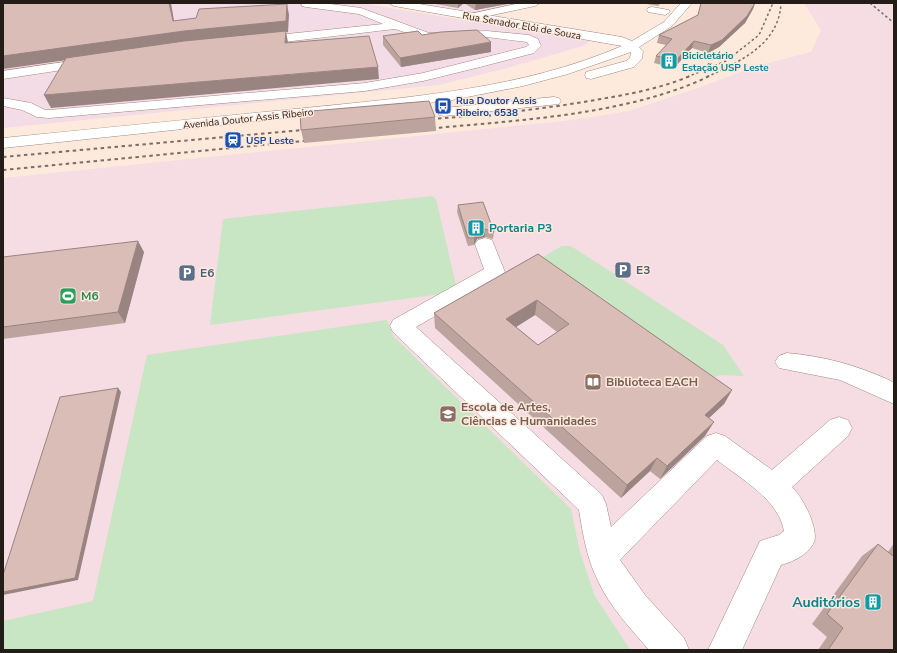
<svg xmlns="http://www.w3.org/2000/svg" width="897" height="653" font-family="'Nunito Sans',sans-serif">
	<rect width="100%" height="100%" fill="#fee9dd"/>
	<path fill="#f4dce7" d="M3 3H360L590 41 583 46 507 68 439 85 3 128Z
		M408 3H527L473 14Z"/>
	<path fill="#f6dce3" d="M804 3H894V650H3V178L573 120 629 111 692 90 757 66 811 52 821 30Z"/>
	<path fill="#c8e6c3" d="M432 196 436 199 456 285 449 293 210 325 223 219Z
		M562 246H571L723 345 744 376 721 375 704 380 534 262Z
		M387 320 393 336 571 509 580 552 595 596 627 645 632 650H3V621L93 601 147 355Z"/>
	<g fill="none" stroke-linecap="round" stroke-linejoin="round">
		<g stroke="#a0897b" stroke-width="1">
			<path id="minor" d="M301 3H323L361 8 429 33 487 31 529 35 538 39 541 46 534 53 480 67 423 81 365 91 49 118 37 117 22 110 3 106V98L31 103 45 110H49L365 83 423 73 526 47 529 45 527 42 487 37 428 40 395 29 258 45 254 43 252 41 254 39 258 37 383 24 359 14 306 7 302 6Z
				M520 3H540L535 6 474 19 469 16 470 14Z
				M652 7 669 10 670 12 665 15 648 12 647 10 648 8Z
				M91 58 95 59 97 62 95 65 3 79V71Z
				M554 97 559 98 561 101 559 104 444 116 439 115 437 112 439 109 444 108Z
				M485 238 492 240 505 272 502 277 416 327 602 495 606 504 611 527 707 436 716 433 725 436 772 470 830 420 839 417 848 420 852 428 848 436 792 487C803 498 815 522 815 537 814 552 793 562 781 565L742 650H708L760 541 779 535 784 531C779 500 741 479 717 460L620 560 645 595 684 638 689 650H649C631 629 610 607 598 581 587 559 583 535 579 510L393 332 390 326 393 320 484 269 475 244 478 240Z
				M787 353C823 356 856 365 889 380L894 383V404L840 380 779 368 775 362 779 356Z"/>
		</g>
		<g stroke="#a0897b" stroke-width="1">
			<path id="major" d="M389 3H413L622 37 632 41 664 22 681 3H692L672 26 639 47 643 51 642 59 634 67 591 79 586 78 585 75 586 72 626 61 630 58 631 52 568 74 523 86 447 101 3 148V138C104 128 204 118 305 108 412 97 522 89 622 46L394 6Z"/>
		</g>
		<use href="#minor" fill="#fff" fill-rule="evenodd"/>
		<use href="#major" fill="#fff" fill-rule="evenodd"/>
		<path stroke="#7a6d65" stroke-width="1.5" stroke-dasharray="2.5 2.5" stroke-linecap="butt" d="M870 3 894 23
			M687 77 726 61 759 35 773 3
			M707 77C740 61 779 45 781 3"/>
		<path stroke="#7a6d65" stroke-width="2" stroke-dasharray="3.5 3.5" stroke-linecap="butt" d="M431 119C488 115 545 109 601 99 630 94 662 88 690 76
			M425 129C499 122 574 118 646 99 667 93 690 86 709 76
			M3 157 303 130
			M3 170 314 140"/>
	</g>
	<path fill="#bca39e" fill-rule="evenodd" d="M430 3H513L475 10 464 3 458 8Z
		M641 3H661L658 6Z
		M701 3H755L753 9 745 23 719 47 708 53 692 48 674 68 654 63 656 56 666 45 657 43 659 35 698 15Z
		M422 35 491 52 401 67 383 45V36Z
		M435 117 436 131 304 143 301 130Z
		M458 205 494 232 493 239 485 237 477 239 474 245 468 246 457 212Z
		M144 252 125 323 3 339V257Z
		M538 254 732 390 724 404 709 418 705 436 660 479 650 471 621 498 435 328 434 313ZM535 315 557 332 538 345 516 327Z
		M894 543V650H818L827 637 812 624 862 556 878 544 888 552Z"/>
	<path fill="#998481" d="M169 3H171L176 32 287 4 289 15 288 32H286L288 42 287 55 188 43 3 69V56Z
		M458 3H464L458 8Z
		M476 3H513L475 10Z
		M755 3 753 9 745 23 719 47 708 53 711 45Z
		M694 41 692 48 674 68 676 60Z
		M491 42V52L401 67 400 58Z
		M378 67 379 79 51 108 44 95Z
		M485 229V237L477 239 474 245V238L477 232Z
		M138 241 144 252 125 323 118 312Z
		M537 300 535 315 505 334 506 319Z
		M118 388 121 392 78 580 3 595V592Z
		M732 390 724 404 697 429 705 415Z
		M714 422 705 436 660 479 667 466Z
		M657 458 650 471 621 498 627 485Z"/>
	<path fill="#dbbdb8" stroke="#998481" fill-rule="evenodd" d="M3 3H169L173 21 196 18 199 9 287 4 286 21 184 31 3 56Z
		M701 3H755L747 16 722 40 711 45 694 41 676 60 656 56 672 39 659 35 698 15Z
		M477 30 491 42 400 58 383 36 418 31 422 35 441 32Z
		M286 31 285 43 369 36 378 67 44 95 66 58 184 41Z
		M429 101 435 117 301 130 300 112Z
		M483 202 494 232 485 229 477 232 474 238H468L458 205Z
		M138 241 118 312 3 327V257Z
		M538 254 732 390 705 415 714 422 667 466 657 458 627 485 434 313ZM537 300 569 324 538 345 506 319Z
		M118 388 75 578 3 592V575L60 397Z
		M878 544 893 556 894 555V650H828L843 628 827 614Z"/>
	<defs>
		<g id="building-square" transform="scale(0.9)"><rect x="-9" y="-9" width="18" height="18" rx="4" fill="#0f9aa8" stroke="#fee9dd"/><path d="M-4-6H4V6H1V3H-1V6H-4ZM-2.5-4.3h1.7v1.8h-1.7ZM.8-4.3h1.7v1.8H.8ZM-2.5-1h1.7V.8h-1.7ZM.8-1h1.7V.8H.8Z" fill="#fff"/></g>
		<g id="bus-square" transform="scale(0.9)"><rect x="-9" y="-9" width="18" height="18" rx="4" fill="#1a4fb4" stroke="#fee9dd"/><path d="M-5-6H5V4H4V6H2V4H-2V6H-4V4H-5ZM-3.5-4V0h7V-4ZM-3.5 1.2v1.5H-2V1.2ZM2 1.2v1.5H3.5V1.2Z" fill="#fff"/></g>
		<g id="station-square" transform="scale(0.9)"><rect x="-9" y="-9" width="18" height="18" rx="4" fill="#1a4fb4" stroke="#fee9dd"/><path d="M-3-6H3Q5-6 5-4V2Q5 4 3 4L4.5 6H3L1.5 4h-3L-3 6H-4.5L-3 4Q-5 4-5 2V-4Q-5-6-3-6ZM-3.5-4v3h7v-3ZM-3.5 1v1.5H-2V1ZM2 1v1.5H3.5V1Z" fill="#fff"/></g>
		<g id="parking-square" transform="scale(0.9)"><rect x="-9" y="-9" width="18" height="18" rx="4" fill="#5c6f8a" stroke="#fee9dd"/><path d="M-3.5-5.5H1a3.5 3.5 0 0 1 0 7H-1V5.5H-3.5ZM-1-3.4V-.6H.8a1.4 1.4 0 0 0 0-2.8Z" fill="#fff"/></g>
		<g id="stadium-square" transform="scale(0.9)"><rect x="-9" y="-9" width="18" height="18" rx="4" fill="#2e9e5b" stroke="#fee9dd"/><path d="M0-5a6.5 5 0 1 0 0 10a6.5 5 0 1 0 0-10ZM-3.5-1.8h7v3.6h-7Z" fill="#fff"/></g>
		<g id="library-square" transform="scale(0.9)"><rect x="-9" y="-9" width="18" height="18" rx="4" fill="#8d6e63" stroke="#fee9dd"/><path d="M-6-4Q-3-5.5-.7-3.5V5Q-3 3-6 4ZM6-4Q3-5.5 .7-3.5V5Q3 3 6 4Z" fill="#fff"/></g>
		<g id="university-square" transform="scale(0.9)"><rect x="-9" y="-9" width="18" height="18" rx="4" fill="#8d6e63" stroke="#fee9dd"/><path d="M0-5L7-2L0 1L-7-2ZM-4 1L0 2.5L4 1V4Q0 6-4 4Z" fill="#fff"/></g>
	</defs>
	<g fill-rule="evenodd">
		<use href="#building-square" x="669" y="61"/>
		<use href="#bus-square" x="443" y="106"/>
		<use href="#station-square" x="233" y="140"/>
		<use href="#building-square" x="476" y="228"/>
		<use href="#parking-square" x="623" y="270"/>
		<use href="#parking-square" x="187" y="273"/>
		<use href="#stadium-square" x="68" y="296"/>
		<use href="#library-square" x="593" y="382"/>
		<use href="#university-square" x="448" y="414"/>
		<use href="#building-square" x="873" y="602"/>
	</g>
	<g text-anchor="middle" stroke-width="3" stroke-linejoin="round" paint-order="stroke">
		<g font-size="10" fill="#241c16" stroke="#fee9dd">
			<text transform="translate(522 25) rotate(10)" y="4">Rua Senador Elói de Souza</text>
			<text transform="translate(248 118) rotate(-6)" y="4">Avenida Doutor Assis Ribeiro</text>
		</g>
		<g font-size="10" font-weight="bold" fill="#0d838f" stroke="#fee9dd" text-anchor="start">
			<text x="682" y="59">Bicicletário<tspan x="682" dy="12">Estação USP Leste</tspan></text>
		</g>
		<g font-size="10" font-weight="bold" fill="#164399" stroke="#fee9dd" text-anchor="start">
			<text x="456" y="104">Rua Doutor Assis<tspan x="456" dy="12">Ribeiro, 6538</tspan></text>
			<text x="246" y="144">USP Leste</text>
		</g>
		<g font-size="12" font-weight="bold" fill="#0d838f" stroke="#fee9dd" text-anchor="start">
			<text x="489" y="232">Portaria P3</text>
		</g>
		<g font-size="12" font-weight="bold" fill="#4e5e75" stroke="#fee9dd" text-anchor="start">
			<text x="636" y="274">E3</text>
			<text x="200" y="277">E6</text>
		</g>
		<g font-size="12" font-weight="bold" fill="#27864d" stroke="#fee9dd" text-anchor="start">
			<text x="81" y="300">M6</text>
		</g>
		<g font-size="12" font-weight="bold" fill="#785e54" stroke="#fee9dd" text-anchor="start">
			<text x="606" y="386">Biblioteca EACH</text>
			<text x="461" y="411">Escola de Artes,<tspan x="461" dy="14">Ciências e Humanidades</tspan></text>
		</g>
		<g font-size="14" font-weight="bold" fill="#0d838f" stroke="#fee9dd" text-anchor="end">
			<text x="860" y="607">Auditórios</text>
		</g>
	</g>
	<rect width="897" height="653" fill="none" stroke="#241c16" stroke-width="8"/>
</svg>
